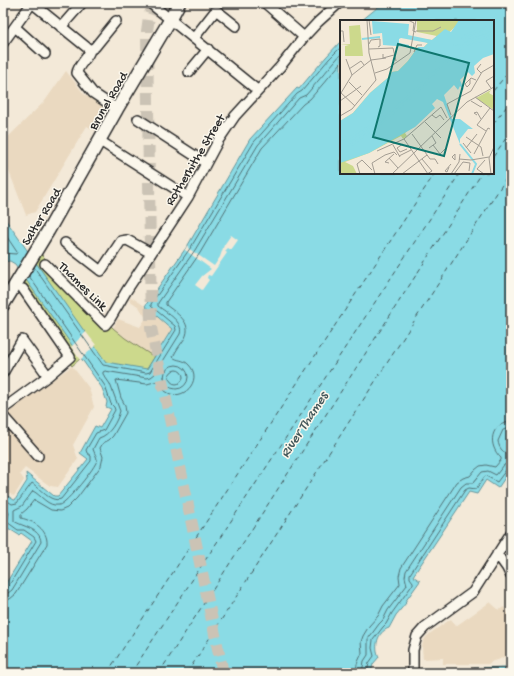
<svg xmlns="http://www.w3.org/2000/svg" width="514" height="676" font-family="'Gochi Hand',sans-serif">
	<rect width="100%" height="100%" fill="#f3e9d8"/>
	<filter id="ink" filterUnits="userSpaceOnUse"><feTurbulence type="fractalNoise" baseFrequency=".025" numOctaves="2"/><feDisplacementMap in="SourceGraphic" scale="8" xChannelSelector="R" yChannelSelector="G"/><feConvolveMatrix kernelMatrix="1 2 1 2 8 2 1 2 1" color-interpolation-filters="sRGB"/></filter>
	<g filter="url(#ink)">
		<path fill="#ead9c0" d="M66 71 84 94 108 110 98 129 94 130 87 126 35 212 26 215 3 156V142L45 101Z
			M131 297 145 306 172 329 155 356 151 355 125 338 113 328 118 319 140 327 146 318 139 307 129 300Z
			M72 366 89 388 94 407 73 445 78 459 58 487 50 486 25 468 20 474 24 480 14 496 3 490V415Z
			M490 602 499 610 504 607 511 619V653L498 660 493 661 488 664H443V658L423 659 422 647 423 642 426 637 432 632 451 619 456 626Z"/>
		<path fill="#ccd98c" stroke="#7c825c" d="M41 254 113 328 125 338 151 355 155 356 147 369 111 395 81 358 72 366 18 291Z"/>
		<path fill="#8adbe5" stroke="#64959b" d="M383 3H511V434L507 441 509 443 508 444 511 446V469L498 488 486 480 477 494 469 492 413 576 420 581 405 602 406 603 396 615 389 628C377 632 374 647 379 657L373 664 371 673H3V588L32 541 21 533 19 535 3 525V519L5 515 3 513V493L14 500H15L27 481 26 473 54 496H58L88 459 80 453 95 426 100 428 111 409 106 407 107 402 102 388 15 264 10 261 3 262V216L106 362 147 369 172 329 145 306 188 245 250 139 297 88 299 89 326 57 341 41V173H493V21H361Z
			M511 665V673H435V671L439 670 505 667Z"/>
		<path fill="#f3e9d8" d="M231 235 238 240 231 250 228 248 225 251 227 253 211 276 208 275 207 278 209 280 202 290 195 285 202 276 211 269 185 250 184 251 188 245V248L214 266 220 257 224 245Z
			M86 332 96 345 80 360 71 347Z"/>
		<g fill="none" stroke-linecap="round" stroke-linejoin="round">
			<path stroke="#517175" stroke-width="1" d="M3 231 17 252 16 254 3 253
				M34 267 103 365 146 373 150 372 176 330 175 326 151 306V304L191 247 254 142 297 94 302 91 329 59 341 47
				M164 377a12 12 0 1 1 24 0a12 12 0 1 1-24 0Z
				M169 377a7 7 0 1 1 14 0a7 7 0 1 1-14 0Z
				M511 428 503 430 498 441C499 448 503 454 511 454
				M3 498 12 504 17 503 32 483C40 488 50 503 61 499L91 461V456L87 453 86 450 96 433 104 430 115 410 114 407 111 404 105 386 29 276
				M3 510H7L9 513 7 522 18 530H24L34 537 36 541 8 587 3 589
				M3 594 8 593 12 590 41 542C40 528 23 527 14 521V510L22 506 33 491C41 495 48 507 59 505 66 504 96 467 97 460 97 456 94 453 93 449L99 438C110 435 117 421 120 411L110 384 103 374V372L105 371 147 378 151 377 155 374 180 334C184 322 167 313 158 306V303L195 250 258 145 299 98 306 95 341 54
				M3 600 10 599 16 594 47 544C48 530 34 521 21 518V514L27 509 34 500 51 510 60 511 67 508 77 498 101 466 103 457 100 448 103 443 109 440 113 436 126 413 125 405 121 398 116 380 147 384 158 381C160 384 161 388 165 391 182 404 204 380 189 365 184 359 177 361 173 357 176 350 181 344 185 338 193 322 176 313 166 305V302L200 253 262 148 303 104 310 99 341 63
				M356 673 357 664 362 653 361 642 363 636 369 626 378 616 383 606 400 584 399 576 401 568 457 482 463 478 470 476 475 470 480 466 486 465 495 467 501 460V458C487 445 490 423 511 422
				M362 673 364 661 368 655V639L379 624 383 620 388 610 407 585 405 577 406 571 461 487 466 483H473L482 472 488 471 496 475 504 465 511 463
				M367 673 369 663 374 656 372 648 373 640 383 627 386 624 392 613 413 584V582L410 578V574L465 490 469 488 476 489 485 476 488 477 497 482 506 470 511 468
				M460 673 506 671 511 669"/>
			<path stroke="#43575a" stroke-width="1" stroke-dasharray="5 4" stroke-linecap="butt" d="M493 91 511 69
				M493 124 511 101
				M493 157 511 131
				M107 673 435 173
				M131 673 460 173
				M159 673 482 173
				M187 673 511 171"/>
			<path stroke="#cbc3b5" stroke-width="12" stroke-dasharray="12 6" stroke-linecap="butt" d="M154 3 149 17 147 31 151 328 223 673"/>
			<g stroke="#2b2b2b" stroke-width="12">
				<path id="minor" d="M32 3 90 50
					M150 3 256 89 259 90
					M265 3 304 37
					M116 21 95 47 90 50C88 59 78 64 77 73L93 93 117 109
					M15 27 45 54
					M61 27 82 3
					M194 38 216 10 236 26
					M3 43 32 3
					M189 72 208 49
					M138 119 206 163
					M100 141 188 197
					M65 243 101 271 121 241 127 240 151 253
					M45 264 105 325 110 319 127 290 188 197 218 141 235 116 280 67 304 37 318 22 339 3
					M3 373 22 340 48 376
					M3 409 48 376 70 357 23 289
					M3 416 38 456
					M497 554 507 568 511 576
					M413 673V650L417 636 425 627 473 592 511 533"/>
			</g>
			<g stroke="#2b2b2b" stroke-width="15">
				<path id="major" d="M3 305 48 231 117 109 170 20 179 3"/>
			</g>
			<use href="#minor" stroke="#fbf7ec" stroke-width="9"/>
			<use href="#major" stroke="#fbf7ec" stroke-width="12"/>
		</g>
	</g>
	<g text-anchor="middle" stroke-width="3" stroke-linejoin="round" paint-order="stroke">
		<g font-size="13" fill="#2b2b2b" stroke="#fbf7ec">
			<text transform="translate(107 100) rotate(-60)" y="5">Brunel Road</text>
			<text transform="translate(194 159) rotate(-59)" y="5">Rotherhithe Street</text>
			<text transform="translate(40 216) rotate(-59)" y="5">Salter Road</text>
			<text transform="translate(84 285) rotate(45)" y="5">Thames Link</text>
		</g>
		<g font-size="14" font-style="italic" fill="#43575a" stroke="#fbf7ec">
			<text transform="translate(303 424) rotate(-57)" y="5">River Thames</text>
		</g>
	</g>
	<g transform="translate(340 20)">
		<rect width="154" height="154" fill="#f3e9d8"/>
		<path d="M77 0H129L116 6 21 93 0 101 13 93 30 73 50 56 52 52 58 51 68 41 78 27H84L88 23 85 22 86 19 92 20 97 16 77 12ZM20 5 23 36H5V26L9 25H0L10 24 9 6ZM151 70 149 73 154 76V90L136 78ZM95 88 65 113 67 116 63 119 61 116 29 133 5 142 13 146 17 154H0V139Z" fill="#ccd98c"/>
		<path d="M119 0H154V34L143 38 134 46 135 53 132 56 128 52 120 60 124 70 120 66 118 70 114 65 104 75 112 99H120L133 109H128L120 119V124L103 82 97 79 92 84 95 88 75 107 29 133 0 143V101L13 93 30 73 50 56 52 52 58 51 68 41 78 27H84L88 23 61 18 59 19V23L69 25V27L43 25 42 13 33 14 32 1 69 4 68 15 92 20 105 9 111 12Z" fill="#8adbe5"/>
		<path fill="none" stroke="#8adbe5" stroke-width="2" d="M22 19 40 17M0 119 11 117 37 96 126 15 154 5M0 122 12 119 40 98 128 18 154 9M0 124 12 122 42 100 129 21 154 12M120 124 136 144 132 154M0 126 13 124 43 102 130 25 154 16"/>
		<path fill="none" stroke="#a39d93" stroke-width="1" d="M27 0 29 33 36 60M29 0 31 15M68 0 74 3 73 11 76 12M0 11H3L4 22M76 11H93L101 7M29 24 31 20 40 19V26L38 27M29 29 53 28 56 41M74 32 77 25H82M43 34V38L54 35M6 39 12 55M141 44 137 49 141 53M9 49 21 41 24 45M35 53 47 49 70 33 76 0M9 62 22 75M125 64 131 58 136 60M125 64 127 67 130 64V59M151 68 146 61 154 56M0 72 15 86M1 73 12 55 31 40 46 38M135 77 154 91M0 81 21 66M131 81 141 87 142 86M92 95 96 98 100 95 104 100M111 95 107 84 131 71 142 52 154 45M137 95 134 93 137 92 141 99M0 96 12 89 36 60M85 102 101 118M146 111 137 105 150 88M72 114 90 139H95L98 144M126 117 141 127 143 136M64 119 88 154M123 123 131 133M63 124 57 128 60 132 67 129M53 125 60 137M93 125 100 134 107 127M89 128 96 123 92 116M126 128 137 114M37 131 64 119 101 87 107 98M115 134V140L112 137ZM134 134 148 108 150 109M59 136 71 130M49 138 58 148M82 139 92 151 87 154M119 139 131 140 149 137M49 143 45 142 54 134M109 147 107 152 105 151 111 144M20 154 17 144 22 140 32 150M35 154 32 143 45 135 54 132 57 135M52 154 127 82 154 67M62 154 87 135M111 154 119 142 120 134M114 154 123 142 130 143 129 151M144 154 137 149 145 140M151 154 149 138 154 127"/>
		<path fill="#0f766e" fill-opacity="0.15" stroke="#0f766e" stroke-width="2" d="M58 24 129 43 104 136 33 117Z"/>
		<rect width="154" height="154" fill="none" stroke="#2b2b2b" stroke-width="2"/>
	</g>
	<rect width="514" height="676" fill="none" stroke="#fbf7ec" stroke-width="16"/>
	<rect x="8" y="8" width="498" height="660" fill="none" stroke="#2b2b2b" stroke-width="1.5" filter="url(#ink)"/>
</svg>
